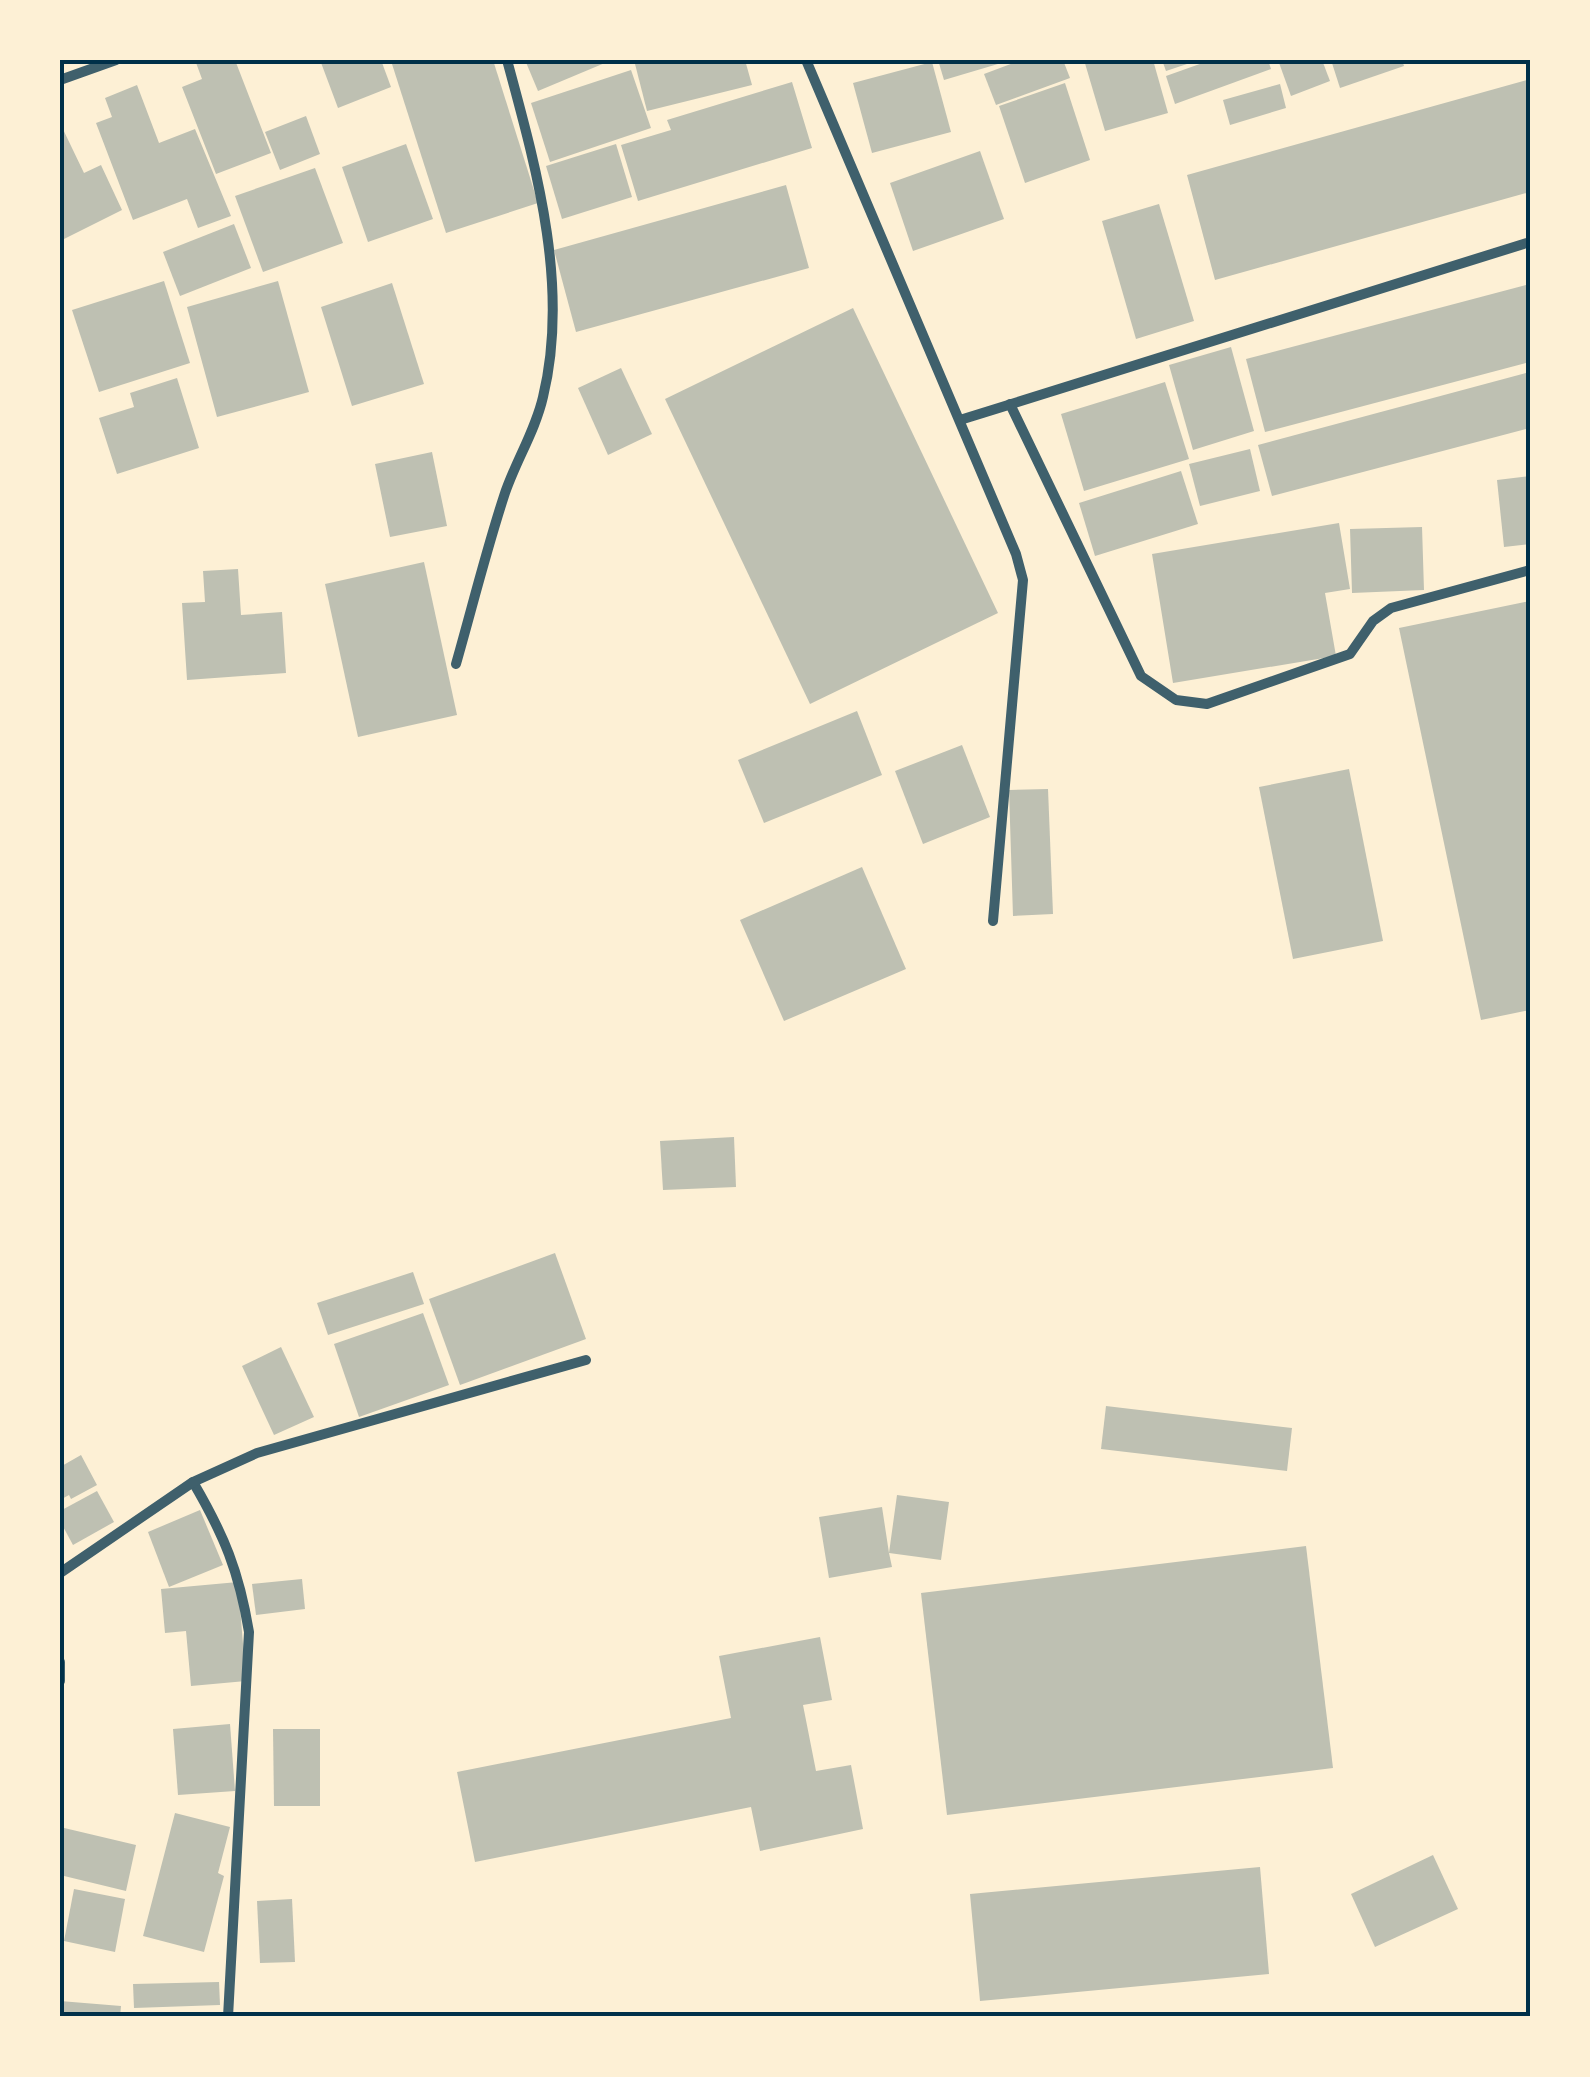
<svg xmlns="http://www.w3.org/2000/svg" width="1590" height="2077" viewBox="0 0 1590 2077" font-family="Georgia,serif">
<style>
.building{fill:#bec0b2}
.lines{fill:none;stroke-linecap:round;stroke-linejoin:round}
.minor{stroke:#3f606c;stroke-width:10}
.neatline{fill:none;stroke:#003049;stroke-width:4}
</style>
<rect width="100%" height="100%" fill="#fdf0d5"/>
<g class="building">
<polygon points="195,60 235,60 271,153 216,174 182,87 202,79"/>
<polygon points="320,60 381,60 391,87 338,108"/>
<polygon points="403,60 493,60 538,203 446,233 392,64"/>
<polygon points="525,60 612,60 538,91"/>
<polygon points="634,60 745,60 752,85 647,111"/>
<polygon points="938,60 1008,60 1008,61 944,80"/>
<polygon points="1021,60 1063,60 1070,78 996,105 984,74"/>
<polygon points="1084,60 1153,60 1168,113 1105,131"/>
<polygon points="1162,60 1196,60 1196,61 1166,71"/>
<polygon points="1211,60 1268,60 1271,69 1175,104 1166,76"/>
<polygon points="1278,60 1322,60 1330,81 1291,96"/>
<polygon points="1331,60 1402,60 1404,66 1340,88"/>
<polygon points="932,62 951,132 872,153 853,83"/>
<polygon points="631,70 651,128 550,162 531,103"/>
<polygon points="1527,80 1530,192 1215,280 1187,175"/>
<polygon points="792,82 812,148 638,201 621,145 671,130 667,120"/>
<polygon points="1065,83 1090,160 1025,183 999,106"/>
<polygon points="1280,84 1286,108 1230,125 1223,100"/>
<polygon points="137,85 159,143 195,129 231,216 198,228 187,199 133,220 96,123 112,117 105,98"/>
<polygon points="306,116 320,154 280,170 265,132"/>
<polygon points="60,123 84,173 101,165 122,210 60,241"/>
<polygon points="406,144 433,219 368,242 342,167"/>
<polygon points="616,144 632,197 562,219 546,166"/>
<polygon points="980,151 1004,219 913,251 890,183"/>
<polygon points="315,168 343,243 263,272 235,196"/>
<polygon points="786,185 809,268 576,332 554,250"/>
<polygon points="1159,204 1194,321 1136,339 1102,221"/>
<polygon points="234,224 251,268 180,296 163,252"/>
<polygon points="164,281 190,363 99,392 72,310"/>
<polygon points="278,281 309,392 217,417 187,307"/>
<polygon points="392,283 424,384 352,406 321,307"/>
<polygon points="1530,284 1530,362 1265,432 1246,359"/>
<polygon points="853,308 998,613 810,704 665,399"/>
<polygon points="1231,347 1254,431 1193,450 1169,365"/>
<polygon points="621,368 652,434 608,455 578,388"/>
<polygon points="1530,372 1530,428 1272,496 1258,445"/>
<polygon points="177,378 199,448 117,474 99,418 134,407 130,393"/>
<polygon points="1165,382 1189,459 1084,491 1061,414"/>
<polygon points="1250,449 1260,491 1200,506 1189,464"/>
<polygon points="432,452 447,526 390,537 375,464"/>
<polygon points="1181,471 1198,524 1095,556 1079,503"/>
<polygon points="1530,476 1530,544 1504,547 1497,480"/>
<polygon points="1339,523 1350,589 1325,593 1336,656 1173,683 1152,554"/>
<polygon points="1422,527 1424,590 1352,593 1350,529"/>
<polygon points="424,562 457,715 358,737 325,584"/>
<polygon points="238,569 241,615 282,612 286,673 187,680 182,603 205,602 203,571"/>
<polygon points="1530,601 1530,1010 1481,1020 1399,628"/>
<polygon points="857,711 882,775 764,823 738,760"/>
<polygon points="962,745 990,817 923,844 895,771"/>
<polygon points="1349,769 1383,941 1293,959 1259,787"/>
<polygon points="1048,789 1053,914 1013,916 1009,790"/>
<polygon points="862,867 906,969 784,1021 740,920"/>
<polygon points="734,1137 736,1187 663,1190 660,1141"/>
<polygon points="555,1253 586,1339 460,1385 429,1299"/>
<polygon points="413,1272 424,1304 328,1335 317,1303"/>
<polygon points="423,1313 449,1385 359,1417 334,1344"/>
<polygon points="281,1347 314,1417 274,1435 242,1366"/>
<polygon points="1106,1406 1292,1428 1287,1471 1101,1449"/>
<polygon points="81,1455 97,1485 71,1499 69,1495 60,1500 60,1467"/>
<polygon points="97,1491 114,1522 73,1545 60,1521 60,1511"/>
<polygon points="897,1495 949,1502 941,1560 889,1553 892,1567 829,1578 819,1517 882,1507 889,1553"/>
<polygon points="200,1510 223,1565 169,1587 148,1532"/>
<polygon points="1306,1546 1333,1768 947,1815 921,1593"/>
<polygon points="302,1579 305,1609 256,1615 252,1584"/>
<polygon points="238,1582 246,1681 191,1686 186,1631 165,1633 161,1589"/>
<polygon points="820,1637 832,1700 803,1705 816,1771 851,1765 863,1829 760,1851 751,1807 475,1862 457,1772 731,1718 719,1656"/>
<polygon points="230,1724 235,1791 178,1795 173,1729"/>
<polygon points="273,1729 320,1729 320,1806 274,1806"/>
<polygon points="175,1813 230,1827 218,1873 224,1876 204,1952 143,1936"/>
<polygon points="60,1827 136,1845 126,1891 60,1875"/>
<polygon points="1433,1855 1458,1909 1375,1947 1351,1894"/>
<polygon points="1260,1867 1269,1974 980,2001 970,1894"/>
<polygon points="74,1889 125,1899 115,1952 64,1941"/>
<polygon points="292,1899 295,1962 260,1963 257,1901"/>
<polygon points="219,1982 220,2005 134,2008 133,1984"/>
<polygon points="60,2001 121,2006 120,2017 60,2017"/>
</g>
<g class="lines">
<g class="minor">
<polyline points="806,60 1016,554 1023,580 993,921"/>
<polyline points="60,80 116,60"/>
<polyline points="1010,404 1141,676 1176,700 1207,704 1350,654 1373,621 1391,608 1530,570"/>
<polyline points="960,420 1530,242"/>
<path d="M 456,664 C 472,608 486,551 504,496 C 515,462 535,432 543,397 C 570,286 536,167 507,60"/>
<path d="M 193,1482 C 224,1535 239,1571 249,1632 L 228,2017"/>
<polyline points="60,1573 193,1482 257,1453 586,1360"/>
<polyline points="60,1662 60,1681"/>
</g>
</g>
<rect width="1590" height="2077" fill="none" stroke="#fdf0d5" stroke-width="125"/>
<rect x="62" y="62" width="1466" height="1952" class="neatline"/>
</svg>
